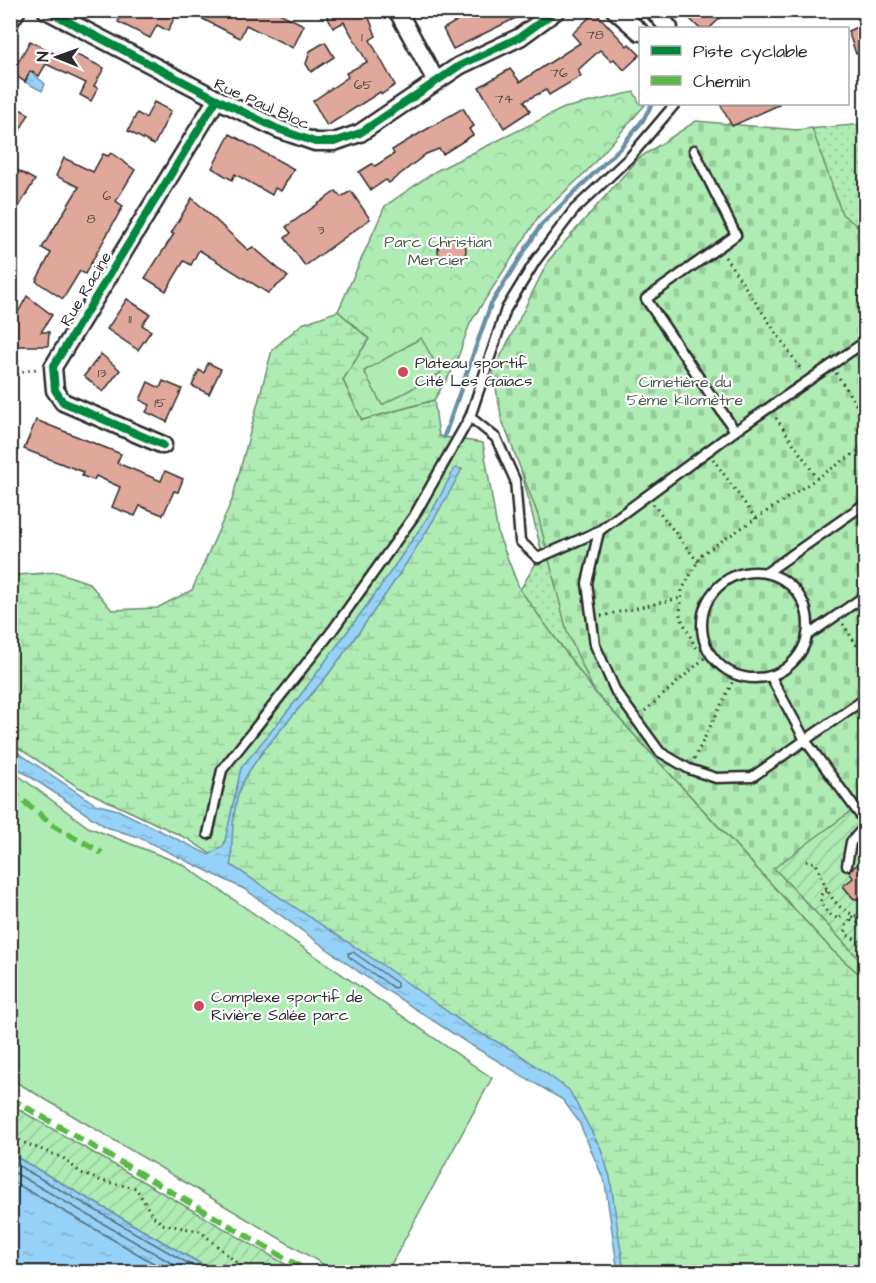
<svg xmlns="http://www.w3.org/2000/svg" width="876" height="1283" viewBox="0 0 876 1283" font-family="'Architects Daughter',sans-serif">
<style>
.grass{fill:url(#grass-dots);stroke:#6c8c6f;stroke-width:1.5}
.wetland{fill:url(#wetland-marsh);stroke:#6c8c6f;stroke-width:1.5}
.cemetery{fill:url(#cemetery-stones);stroke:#6c8c6f;stroke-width:1.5}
.park{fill:url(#park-crowns);stroke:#6c8c6f;stroke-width:1.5}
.garden{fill:url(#garden-furrows);stroke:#6c8c6f;stroke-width:1.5}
.pitch{fill:#aeecb3;stroke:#6c8c6f;stroke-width:1.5}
.water{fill:url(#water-ripples);stroke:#6b8fa5;stroke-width:1.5}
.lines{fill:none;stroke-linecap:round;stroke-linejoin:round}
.shore{stroke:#566e7d;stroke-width:1.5}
.stream{stroke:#6b8fa5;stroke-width:4.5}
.building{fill:#e0a79b;stroke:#2b2b2b;stroke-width:1.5}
.lane-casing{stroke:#2b2b2b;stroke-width:13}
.street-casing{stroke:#2b2b2b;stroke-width:21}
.path{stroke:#2b2b2b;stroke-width:3;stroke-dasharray:1.5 4.5;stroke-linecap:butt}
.lane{stroke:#fff;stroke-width:8}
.street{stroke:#fff;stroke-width:16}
.quiet{stroke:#58b947;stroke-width:6;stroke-dasharray:12 6;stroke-linecap:butt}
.cycleway-casing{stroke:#fff;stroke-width:11}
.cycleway{stroke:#00873e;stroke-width:8}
.poi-dot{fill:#d1495b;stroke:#fff;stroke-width:2}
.labels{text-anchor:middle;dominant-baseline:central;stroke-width:4.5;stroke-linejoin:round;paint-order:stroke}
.number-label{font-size:14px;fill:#584a47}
.street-label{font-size:16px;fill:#2b2b2b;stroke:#fff}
.park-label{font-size:16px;fill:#4c5b4d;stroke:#fff}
.poi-label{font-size:16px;fill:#2b2b2b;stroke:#fff;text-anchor:start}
</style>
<defs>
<pattern id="grass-dots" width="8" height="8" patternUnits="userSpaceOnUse" patternTransform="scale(1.5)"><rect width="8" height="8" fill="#aeecb3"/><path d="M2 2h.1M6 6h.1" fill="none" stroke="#96cb9a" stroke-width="1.8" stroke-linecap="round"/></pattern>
<pattern id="wetland-marsh" width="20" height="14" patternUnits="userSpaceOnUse" patternTransform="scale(1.5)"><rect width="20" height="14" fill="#aeecb3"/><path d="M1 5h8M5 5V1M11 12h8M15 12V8" fill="none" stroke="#96cb9a"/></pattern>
<pattern id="cemetery-stones" width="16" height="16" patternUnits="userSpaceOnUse" patternTransform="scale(1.5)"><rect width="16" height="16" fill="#aeecb3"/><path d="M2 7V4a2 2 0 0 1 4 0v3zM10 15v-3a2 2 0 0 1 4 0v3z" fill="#96cb9a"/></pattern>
<pattern id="park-crowns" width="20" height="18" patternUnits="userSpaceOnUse" patternTransform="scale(1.5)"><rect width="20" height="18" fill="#aeecb3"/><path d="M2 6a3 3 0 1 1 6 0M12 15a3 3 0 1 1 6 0" fill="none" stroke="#96cb9a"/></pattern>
<pattern id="garden-furrows" width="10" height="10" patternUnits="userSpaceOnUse" patternTransform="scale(1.5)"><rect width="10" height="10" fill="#aeecb3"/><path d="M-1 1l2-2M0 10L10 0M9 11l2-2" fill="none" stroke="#96cb9a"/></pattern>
<pattern id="water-ripples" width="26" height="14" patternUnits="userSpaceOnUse" patternTransform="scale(1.5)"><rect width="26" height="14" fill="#96d2f7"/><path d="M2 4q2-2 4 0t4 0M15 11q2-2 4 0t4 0" fill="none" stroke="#81b4d4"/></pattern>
</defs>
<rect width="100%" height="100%" fill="#fff"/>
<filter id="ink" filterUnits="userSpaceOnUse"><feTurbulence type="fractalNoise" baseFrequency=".0167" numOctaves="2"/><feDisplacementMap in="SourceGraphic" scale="12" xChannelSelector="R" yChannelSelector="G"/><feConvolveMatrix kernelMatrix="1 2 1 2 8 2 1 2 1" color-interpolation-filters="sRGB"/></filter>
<g filter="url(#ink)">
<g class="grass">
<polygon points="865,124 865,298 797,130"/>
<polygon points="510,426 594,691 520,590 542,553"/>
</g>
<polygon class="wetland" points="338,311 369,339 343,380 362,420 434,400 439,436 483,443 498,534 520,590 594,691 833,951 865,979 865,1272 621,1272 605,1161 565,1091 188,839 78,787 11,743 10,584 17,575 57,572 89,583 112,610 157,608 192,590 232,500 272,350 302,324"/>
<polygon class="cemetery" points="696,121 797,130 812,128 842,214 865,232 865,979 833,951 594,691 567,632 538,515 502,420 493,372 548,261 639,158"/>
<polygon class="park" points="634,92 640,104 645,105 586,172 539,216 470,323 455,366 434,400 362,420 343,380 369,339 338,311 385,206 436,171 564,108"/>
<g class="garden">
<polygon points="865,801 865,965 774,868"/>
<polygon points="11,1105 299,1272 215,1272 11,1154"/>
</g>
<g class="pitch">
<polygon points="421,338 441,373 382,405 364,371"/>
<polygon points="11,770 88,827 182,864 492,1078 387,1272 336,1272 11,1079"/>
</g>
<g class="water">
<polygon points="30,71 45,84 42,91 25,82"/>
<path d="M 455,468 L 462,469 C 425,540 378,607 330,672 C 307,702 249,759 239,792 C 232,815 232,841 231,865 L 378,962 L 469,1027 L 516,1052 L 569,1090 L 601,1149 L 610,1177 L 624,1272 L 618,1272 L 605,1183 L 579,1122 L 563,1100 L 466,1042 L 363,975 L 246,890 L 138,837 L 106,827 L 11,764 L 11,748 L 95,804 L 118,810 L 209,855 L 224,845 L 241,768 L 299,697 L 378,590 L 432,511 Z"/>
<polygon points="11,1154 215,1272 11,1272"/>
</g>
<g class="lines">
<g class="shore">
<polygon points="353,952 397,983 397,987 394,988 349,957 348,953"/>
<polyline points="10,1161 203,1272"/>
<polyline points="10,1170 187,1272"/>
<polyline points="10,1180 169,1272"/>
</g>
<polyline class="stream" points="444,437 491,304 541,225 621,147 643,120 652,104"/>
</g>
<g class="building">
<polygon points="124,10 178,10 168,31 157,25 150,38 118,22"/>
<polygon points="185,10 273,10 304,25 293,48 246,25 240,38"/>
<polygon points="324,10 366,10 376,36 370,40 395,85 382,94 380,92 327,126 313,101 348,77 346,73 367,62 344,22 333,28"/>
<polygon points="475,10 532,10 453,49 443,29"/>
<polygon points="681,10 712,10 720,18 710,28 699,28"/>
<polygon points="595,12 627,46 629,44 640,55 624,70 614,59 611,61 600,50 578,70 581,76 549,95 546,90 524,101 530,111 504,128 479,87 510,69 520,82 580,43 572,34"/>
<polygon points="866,23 866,49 856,54 848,31"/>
<polygon points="30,41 67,60 71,52 104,68 94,86 98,88 91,101 80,95 86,83 46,64 39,76 30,71 25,82 12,73"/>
<polygon points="325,42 334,57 311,72 306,64 310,51"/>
<polygon points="154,102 171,111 154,145 128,131 137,113 146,118"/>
<polygon points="10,104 29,114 10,147"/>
<polygon points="720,104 781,104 732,126"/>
<polygon points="463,108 474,126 469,129 473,135 443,154 439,149 426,154 389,183 386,180 371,190 359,172 372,164 375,166 394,154 392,150 405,142"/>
<polygon points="230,134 294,169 281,191 275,188 272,195 235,174 232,180 212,168"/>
<polygon points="111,153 135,170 116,201 123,206 85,274 80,271 63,299 36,281 51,253 42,248 79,187 56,176 64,158 93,172 103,154 108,156"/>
<polygon points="10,166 35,180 10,221"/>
<polygon points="336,191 341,197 351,191 370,219 305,266 285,238 291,233 286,227"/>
<polygon points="192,198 248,250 253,247 288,277 268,293 199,250 191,265 184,261 166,291 145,278 174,234 171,233"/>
<circle cx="452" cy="250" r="14"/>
<polygon points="27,296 52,315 41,332 49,332 48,346 13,346 14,314 17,314"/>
<polygon points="127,299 150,314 142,325 151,331 138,350 107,329"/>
<polygon points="101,354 120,370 103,392 84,376"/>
<polygon points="208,363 221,369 209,394 192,386 199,370 204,373"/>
<polygon points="163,381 182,389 167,422 146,412 150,405 140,400 148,382 160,388"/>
<polygon points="36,420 121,454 117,463 161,481 165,471 183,479 178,492 174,491 163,515 140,506 135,516 112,507 120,487 96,476 94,480 82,476 83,472 24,449"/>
<polygon points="866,858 866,902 853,898 843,886 853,878 849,871"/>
</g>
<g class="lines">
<g class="lane-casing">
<g id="lane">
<polyline points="694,150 736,235 646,299 735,431"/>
<polyline points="866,204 866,210"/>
<polyline points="866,341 735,431 599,531 587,583 595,645 616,692 660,752 689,769 716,778 752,777 866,698"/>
<polyline points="470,417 496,438 515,480 520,541 538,558 599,531"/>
<circle cx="755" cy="625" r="53"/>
<polyline points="766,573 866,503"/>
<polyline points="807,636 866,595"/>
<polyline points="771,677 805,740 866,823"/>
<polyline points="208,834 222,770 332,631 414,516 470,417 506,309 536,260 574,210 630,157 675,104"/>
<polyline points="847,865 851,842 866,825"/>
</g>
</g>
<g class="street-casing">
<g id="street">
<polyline points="46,10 217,99 278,129 315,142 334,142 360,133 459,66 520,37 557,10"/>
<polyline points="397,10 436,81"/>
<polyline points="615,10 640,32"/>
<polyline points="653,10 669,28"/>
<polyline points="10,21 17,10"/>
<polyline points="163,445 63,402 55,390 53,367 217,99"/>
</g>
</g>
<g class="path">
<polyline points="725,257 802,371"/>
<polyline points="836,373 866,420"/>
<polyline points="10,384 20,372 37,369"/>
<polyline points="776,418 817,478"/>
<polyline points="713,459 756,519"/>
<polyline points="653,504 698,562"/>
<polyline points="601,616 681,598"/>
<polyline points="843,624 866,660"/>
<polyline points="645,711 710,653 696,648 680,616 682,590 702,554 866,446"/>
<polyline points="694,759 736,675"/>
<path d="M 806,861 L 816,863 C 828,893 832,910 866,919"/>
<path d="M 827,891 L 822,893 C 817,905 828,915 839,919 L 845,914"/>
<polyline points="853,916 850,920 866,926"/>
<polyline points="850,920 845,927 846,934 866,946"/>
<polyline points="10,1132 22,1142 63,1158 81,1173 102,1181 136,1188 152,1215 162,1224 200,1231 247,1272"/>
</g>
<use href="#lane" class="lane"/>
<use href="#street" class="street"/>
<g class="quiet">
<polyline points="10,790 53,825 102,853"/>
<polyline points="10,1098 309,1272"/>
</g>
<g class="cycleway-casing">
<g id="cycleway">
<polyline points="46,10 217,99 278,129 315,142 334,142 360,133 459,66 520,37 557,10"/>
<polyline points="163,445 63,402 55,390 53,367 217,99"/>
</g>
</g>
<use href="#cycleway" class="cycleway"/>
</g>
</g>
<g class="poi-dot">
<circle cx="403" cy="372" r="6"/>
<circle cx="199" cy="1006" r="6"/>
</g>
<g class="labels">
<g class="number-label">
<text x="595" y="35">78</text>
<text x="362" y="37">1</text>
<text x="559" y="73">76</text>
<text x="363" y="85">65</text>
<text x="504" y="99">74</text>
<text x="107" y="196">6</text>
<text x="91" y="219">8</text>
<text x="321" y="230">3</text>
<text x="130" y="319">11</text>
<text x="102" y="373">13</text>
<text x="160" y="403">15</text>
</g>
<g class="street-label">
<text transform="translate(262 104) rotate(24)">Rue Paul Bloc</text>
<text transform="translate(86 289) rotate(-59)">Rue Racine</text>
</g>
<g class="park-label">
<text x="438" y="242">Parc Christian<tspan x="438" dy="18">Mercier</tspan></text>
<text x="685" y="382">Cimetière du<tspan x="685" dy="18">5ème kilomètre</tspan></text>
</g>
<g class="poi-label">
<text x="415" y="363">Plateau sportif<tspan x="415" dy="18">Cité Les Gaïacs</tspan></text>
<text x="211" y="997">Complexe sportif de<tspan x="211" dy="18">Rivière Salée parc</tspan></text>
</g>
</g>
<rect width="876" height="1283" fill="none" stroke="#fff" stroke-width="36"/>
<rect x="18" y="18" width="840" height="1247" fill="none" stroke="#2b2b2b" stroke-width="2" filter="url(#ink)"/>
<rect x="639" y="27" width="210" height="78" fill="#ffffff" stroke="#aaaaaa" stroke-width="1.5"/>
<rect x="651" y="46" width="30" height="9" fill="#00873e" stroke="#aaaaaa" stroke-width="1.5"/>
<text x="693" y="57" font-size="18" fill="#2b2b2b">Piste cyclable</text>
<rect x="651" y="76" width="30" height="9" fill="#58b947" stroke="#aaaaaa" stroke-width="1.5"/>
<text x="693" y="87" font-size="18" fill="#2b2b2b">Chemin</text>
<g transform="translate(57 57) rotate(271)" stroke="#ffffff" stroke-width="4.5" paint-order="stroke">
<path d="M0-4.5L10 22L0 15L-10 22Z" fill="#2b2b2b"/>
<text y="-9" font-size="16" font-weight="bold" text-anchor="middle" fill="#2b2b2b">N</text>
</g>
</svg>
